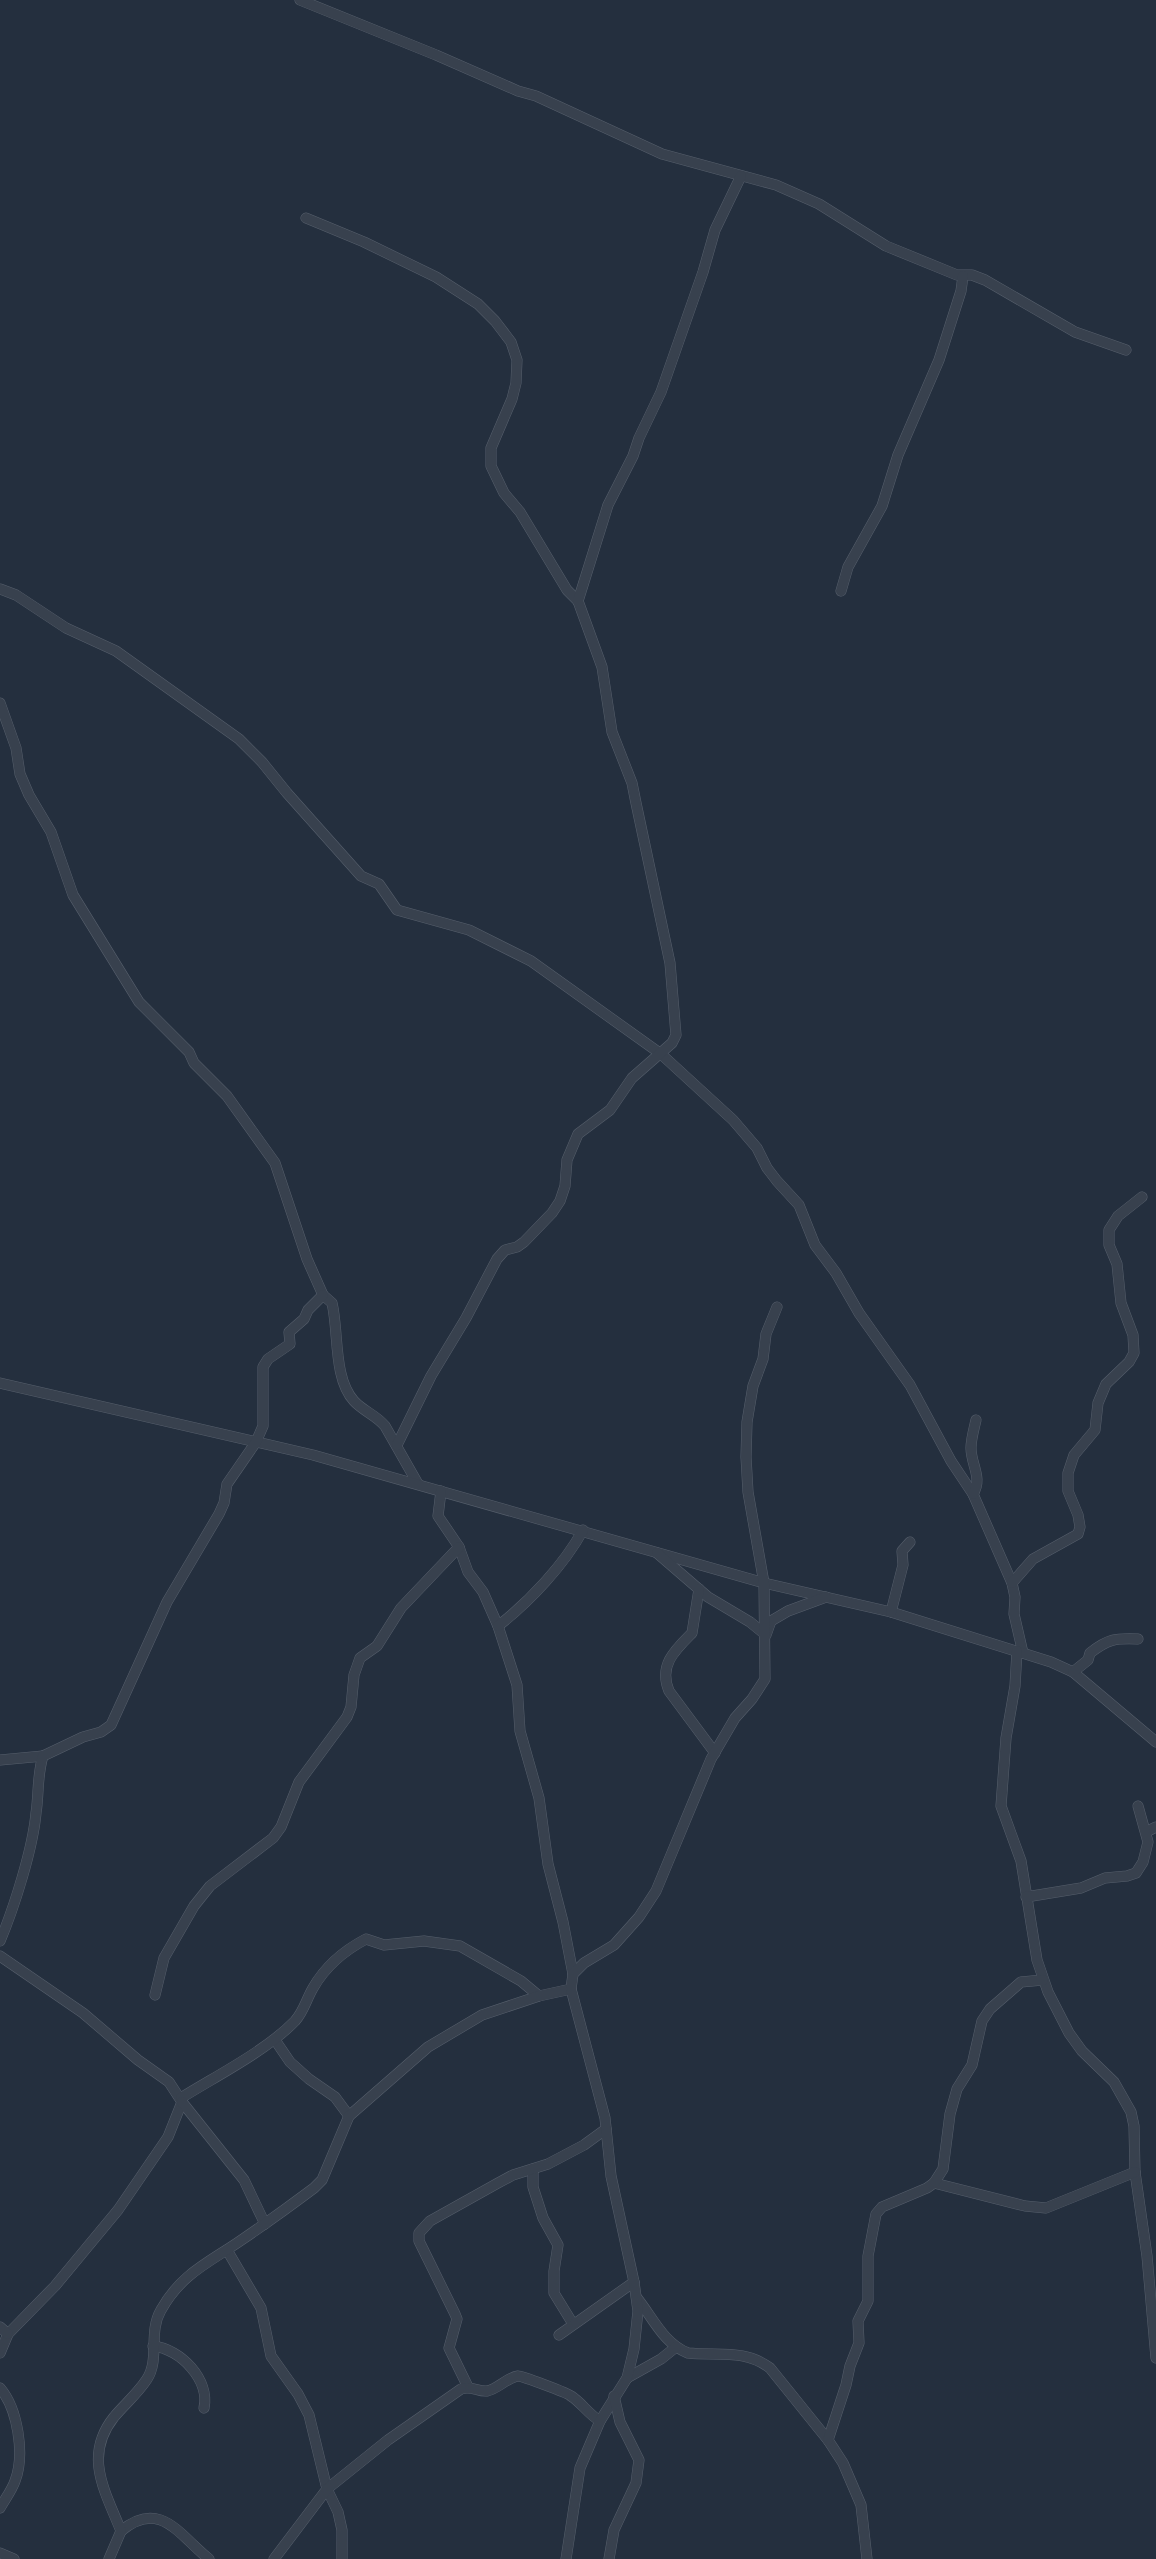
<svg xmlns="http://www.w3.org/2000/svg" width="1156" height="2559" viewBox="0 0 1156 2559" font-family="'Public Sans',sans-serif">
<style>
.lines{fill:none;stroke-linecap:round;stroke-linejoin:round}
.street-casing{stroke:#565f6c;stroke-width:11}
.street{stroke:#38414e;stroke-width:10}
</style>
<rect width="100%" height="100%" fill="#242f3e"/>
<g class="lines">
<g class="street-casing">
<g id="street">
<polyline points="300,0 436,55 518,91 536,96 662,154 776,185 819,204 886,246 957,275 972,275 985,280 1075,332 1126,350"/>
<polyline points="306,218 364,242 436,277 478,304 495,321 511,342 517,360 516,383 512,399 491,448 491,466 504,493 520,512 567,590 578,601"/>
<polyline points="0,589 16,595 66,628 116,651 239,739 262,762 287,793 361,876 379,884 397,910 469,930 531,961 661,1054 733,1120 757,1148 767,1168 777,1181 799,1205 815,1245 836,1273 859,1313 910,1385 951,1461 973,1494 1012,1583 1015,1597 1014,1614 1023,1653"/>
<polyline points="841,591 848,567 882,506 898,455 939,360 961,291 963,276"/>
<path d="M 0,703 L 16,748 L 20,774 L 29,795 L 51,832 L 73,895 L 139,1002 L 189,1052 L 194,1063 L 227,1096 L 275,1163 L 307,1259 L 323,1295 L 332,1303 C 339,1332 333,1378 354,1401 C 363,1411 376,1415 385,1426 L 418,1484"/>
<polyline points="0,1383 313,1455 764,1583 891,1612 1051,1662 1073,1672 1156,1742"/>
<polyline points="397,1445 431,1376 466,1318 497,1259 505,1250 517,1247 524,1242 552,1213 560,1201 565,1186 567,1160 578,1134 610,1110 632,1078 672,1043 676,1035 670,963 636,803 632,783 612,732 602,667 578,601 608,505 633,456 639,438 661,392 703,272 715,230 741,176"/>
<polyline points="441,1491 438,1516 459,1547 468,1572 483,1592 498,1626 517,1685 520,1731 539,1798 548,1864 563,1922 573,1974"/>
<path d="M 973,1494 C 983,1478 971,1465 971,1448 C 971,1439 974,1429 976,1420"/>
<polyline points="657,1553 708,1597 750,1622 766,1635 771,1621 788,1611 826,1597"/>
<polyline points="1012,1583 1033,1559 1078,1534 1080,1527 1078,1515 1068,1491 1068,1473 1074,1455 1095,1430 1098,1403 1106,1384 1129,1362 1134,1353 1133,1335 1121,1303 1117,1264 1109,1245 1109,1230 1118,1216 1142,1197"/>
<path d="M 699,1589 L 692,1633 C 676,1649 658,1665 669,1691 L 715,1753"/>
<polyline points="891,1612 903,1565 902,1551 910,1542"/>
<path d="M 498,1626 C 529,1602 564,1565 583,1530"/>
<polyline points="1017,1651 1015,1686 1006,1738 1001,1806 1021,1861 1037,1960 1048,1992 1069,2033 1082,2051 1114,2082 1131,2112 1134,2126 1135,2172 1147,2256 1156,2358"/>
<path d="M 1073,1672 L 1088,1660 L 1090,1653 C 1108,1639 1115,1638 1138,1639"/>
<polyline points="0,1760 43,1756"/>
<polyline points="1146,1832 1156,1827"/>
<polyline points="1026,1897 1081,1888 1105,1878 1127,1876 1136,1873 1143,1862 1148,1842 1138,1806"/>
<path d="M 0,1941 C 14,1908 33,1848 36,1813 C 39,1794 37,1775 43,1756 L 83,1737 L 101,1732 L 111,1725 L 167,1602 L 219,1514 L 224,1503 L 227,1484 L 256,1442 L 263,1426 L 263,1367 L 268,1359 L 290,1344 L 289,1332 L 304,1319 L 308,1310 L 323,1295"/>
<polyline points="0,1956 83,2013 138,2060 169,2082 182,2102 168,2137 118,2210 55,2286 8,2334 0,2353"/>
<polyline points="155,1995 164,1958 194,1906 210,1886 273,1838 281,1827 299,1782 347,1717 351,1707 354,1675 360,1658 377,1646 401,1608 459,1547"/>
<polyline points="275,2040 290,2062 309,2079 335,2097 349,2116"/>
<path d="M 181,2098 C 216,2076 266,2051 295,2021 C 304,2011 306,2000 313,1988 C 325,1967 345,1950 366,1939 L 384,1945 L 424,1941 L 460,1946 L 521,1981 L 539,1996"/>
<polyline points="182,2102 244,2180 265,2224"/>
<polyline points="533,2169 533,2187 543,2218 558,2245 554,2271 554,2293 573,2324"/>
<polyline points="934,2183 1025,2206 1046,2208 1135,2172"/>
<polyline points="227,2250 261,2308 271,2356 298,2394 309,2415 327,2489 338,2512 342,2530 342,2559"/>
<path d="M 637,2298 C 653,2318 664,2344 688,2353 C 718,2356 745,2349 770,2368 L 828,2440 L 843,2463 L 861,2505 L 867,2559"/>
<polyline points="0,2327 8,2334"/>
<polyline points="559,2335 634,2282"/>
<path d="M 153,2346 C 181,2349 210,2380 204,2408"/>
<polyline points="627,2378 661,2359 676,2347"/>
<polyline points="468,2387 449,2348 457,2319 455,2314 419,2241 419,2233 430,2221 498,2183 513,2175 548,2164 584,2145 606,2129"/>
<path d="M 0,2388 C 18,2409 25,2455 15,2481 C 12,2490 5,2499 0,2508"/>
<polyline points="828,2440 846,2385 850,2366 859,2343 858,2321 868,2301 868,2256 876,2214 882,2207 927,2188 934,2183 943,2169 950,2114 957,2089 972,2065 982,2021 990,2009 1021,1982 1043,1980"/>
<path d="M 121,2531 C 160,2498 180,2536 209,2559"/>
<polyline points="0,2553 14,2559"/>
<path d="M 109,2559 L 121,2531 C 105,2491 83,2456 114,2417 C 125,2404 138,2393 147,2379 C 160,2359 148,2332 161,2310 C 181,2274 208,2263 240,2241 C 265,2224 290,2206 314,2188 L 322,2180 L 349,2116 L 428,2047 L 482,2015 L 539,1996 L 571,1989"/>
<path d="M 274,2559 L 327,2489 L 388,2440 L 461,2389 C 471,2385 478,2392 487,2391 C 498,2389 506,2378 518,2376 C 522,2376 568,2393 571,2396 C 582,2403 588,2414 600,2421"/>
<polyline points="566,2559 580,2468 600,2421 627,2378 634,2349 638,2311 634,2282 611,2176 605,2118 571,1989 573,1974 584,1963 614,1945 639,1917 656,1891 711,1759 735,1718 752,1699 765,1679 764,1583 748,1492 746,1457 747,1422 753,1386 763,1359 766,1334 777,1307"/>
<polyline points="609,2559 614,2530 636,2483 639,2460 620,2422 614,2396"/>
</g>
</g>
<use href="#street" class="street"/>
</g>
</svg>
